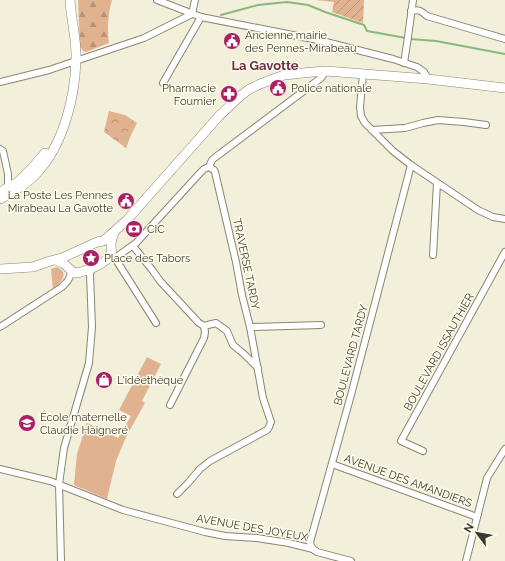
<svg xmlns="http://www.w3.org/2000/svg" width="505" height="561" viewBox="0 0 505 561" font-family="Raleway,sans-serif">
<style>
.grass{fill:#e0b290}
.forest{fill:url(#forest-firs)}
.park{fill:url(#park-crowns)}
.garden{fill:url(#garden-furrows)}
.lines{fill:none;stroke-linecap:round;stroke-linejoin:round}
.stream{stroke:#89b87d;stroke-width:2}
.street-casing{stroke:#898573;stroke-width:8}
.secondary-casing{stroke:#898573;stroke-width:10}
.street{stroke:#fff;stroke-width:6}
.secondary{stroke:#fff;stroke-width:9}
.labels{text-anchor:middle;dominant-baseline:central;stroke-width:3;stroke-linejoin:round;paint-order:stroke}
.poi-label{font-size:11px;fill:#3b3a31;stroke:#fffceb;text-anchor:start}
.street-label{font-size:11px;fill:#3b3a31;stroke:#fffceb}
.quarter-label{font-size:13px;font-weight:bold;fill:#702d4a;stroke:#fffceb}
</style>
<defs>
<pattern id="forest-firs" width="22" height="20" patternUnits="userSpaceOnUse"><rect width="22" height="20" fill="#e0b290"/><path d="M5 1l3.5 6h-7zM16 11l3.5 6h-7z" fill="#b79276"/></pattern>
<pattern id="park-crowns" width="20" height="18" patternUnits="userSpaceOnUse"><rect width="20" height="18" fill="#e0b290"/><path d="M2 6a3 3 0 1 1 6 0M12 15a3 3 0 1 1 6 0" fill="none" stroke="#b79276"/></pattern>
<pattern id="garden-furrows" width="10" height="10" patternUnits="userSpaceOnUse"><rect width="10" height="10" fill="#e0b290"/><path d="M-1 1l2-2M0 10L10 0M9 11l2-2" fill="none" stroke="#b79276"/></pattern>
</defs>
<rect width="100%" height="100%" fill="#f2efda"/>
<g class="grass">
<path d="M 57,267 C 70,273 61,283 53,289 L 51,269 Z"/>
<polygon points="147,357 161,364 142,401 145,403 126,437 116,461 107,499 74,485 77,454 87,423 118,438 131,416 119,410"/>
</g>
<path class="forest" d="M 78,0 L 112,0 C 108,12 107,30 109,43 L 86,52 L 83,51 L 80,46 Z"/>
<polygon class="park" points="109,111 125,115 137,123 131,135 126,148 104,132"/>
<polygon class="garden" points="316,0 364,0 363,23 332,12 334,2"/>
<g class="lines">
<g class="stream">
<polyline points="221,15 258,5 287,2 308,5 325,12 364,25 367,31 406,38"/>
<polyline points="410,39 436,41 505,54"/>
</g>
<g class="street-casing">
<g id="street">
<polyline points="157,0 201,17 318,40 393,59 417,67 424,72 428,79"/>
<path d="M 411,11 C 419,9 421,11 427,16 L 505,39"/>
<polyline points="192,14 195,0"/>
<polyline points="404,63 408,37 413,0"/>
<polyline points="363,74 360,107 361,116 365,123 393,151 411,165 478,210 493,217 505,219"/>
<polyline points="0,82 49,70 144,38 192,14"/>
<polyline points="163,83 201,17"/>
<polyline points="372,130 405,128 423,123 438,120 464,122 486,125"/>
<polyline points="0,149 3,151 8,174 8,187"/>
<polyline points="209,167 212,160 217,156 321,78 326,71"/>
<polyline points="133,246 153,271 160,281 199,323 204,326 216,323 227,331 233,345 244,354 258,368"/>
<polyline points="113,255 156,323"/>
<polyline points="433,255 437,183"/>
<polyline points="108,258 115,258 136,243 200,173 204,169 209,167"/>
<path d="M 0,327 L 62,287 C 67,282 70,279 71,272"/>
<polyline points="250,327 321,325"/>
<polyline points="170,405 204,338 205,332 204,326"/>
<polyline points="423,451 401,441 505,252"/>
<polyline points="332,464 477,517"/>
<polyline points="0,469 50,481 123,510 205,532 225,536 257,538 289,543 313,549 317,552 351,561"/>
<polyline points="177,494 188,483 200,469 210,461 267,430 269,427 271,422 263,398 250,327 242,295 236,262 215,172 214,170 209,167"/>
<polyline points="313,549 311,546 310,542 351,395 411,165"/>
<polyline points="61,561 59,484 64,448 89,363 92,327 90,274 92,268"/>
<polyline points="466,561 487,478 505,449"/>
</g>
</g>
<g class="secondary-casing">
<g id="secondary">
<polyline points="0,192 18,182 33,167 45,153"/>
<path d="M 0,199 C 14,192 27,184 37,173 C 63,145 75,98 76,60 C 77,40 71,20 70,0"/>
<path d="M 56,260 L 63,263 L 74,273 C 83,273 108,263 111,254 C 112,251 111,248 111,245 C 111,240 113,236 114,232"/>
<polyline points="0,269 33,267 50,261 62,258 97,242 103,241 108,237 127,220 219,116 239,97 248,90 260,84 284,75 313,72 326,71 428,79 505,88"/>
</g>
</g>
<use href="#street" class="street"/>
<use href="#secondary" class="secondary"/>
</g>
<defs>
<g id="civic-disc" transform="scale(0.9)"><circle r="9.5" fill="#a92065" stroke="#fffceb"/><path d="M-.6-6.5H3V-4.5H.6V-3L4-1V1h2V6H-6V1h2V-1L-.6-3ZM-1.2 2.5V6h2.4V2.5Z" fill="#fff"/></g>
<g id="pharmacy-disc" transform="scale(0.9)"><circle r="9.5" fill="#a92065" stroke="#fffceb"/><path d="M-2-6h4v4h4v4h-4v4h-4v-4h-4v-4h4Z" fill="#fff"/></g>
<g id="bank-disc" transform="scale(0.9)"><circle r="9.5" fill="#a92065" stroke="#fffceb"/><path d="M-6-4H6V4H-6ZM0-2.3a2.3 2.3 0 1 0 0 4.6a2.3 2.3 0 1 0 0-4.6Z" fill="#fff"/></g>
<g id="sight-disc" transform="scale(0.9)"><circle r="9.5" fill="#a92065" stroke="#fffceb"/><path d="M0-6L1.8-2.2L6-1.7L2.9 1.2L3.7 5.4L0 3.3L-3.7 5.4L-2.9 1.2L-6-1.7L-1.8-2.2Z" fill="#fff"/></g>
<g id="shop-disc" transform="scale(0.9)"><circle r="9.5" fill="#a92065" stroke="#fffceb"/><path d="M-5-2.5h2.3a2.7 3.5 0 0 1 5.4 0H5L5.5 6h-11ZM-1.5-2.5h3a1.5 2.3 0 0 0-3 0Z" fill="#fff"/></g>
<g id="school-disc" transform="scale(0.9)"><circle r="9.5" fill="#a92065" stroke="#fffceb"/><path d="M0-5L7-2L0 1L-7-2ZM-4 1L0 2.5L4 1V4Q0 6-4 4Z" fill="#fff"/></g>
</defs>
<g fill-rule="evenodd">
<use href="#civic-disc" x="232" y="41"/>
<use href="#civic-disc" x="278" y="88"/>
<use href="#pharmacy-disc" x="229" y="94"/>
<use href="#civic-disc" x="126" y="201"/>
<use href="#bank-disc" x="134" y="229"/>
<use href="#sight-disc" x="91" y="258"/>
<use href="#shop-disc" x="104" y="380"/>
<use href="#school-disc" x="27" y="423"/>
</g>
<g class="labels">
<g class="poi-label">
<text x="245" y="35">Ancienne mairie<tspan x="245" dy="13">des Pennes-Mirabeau</tspan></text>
<text x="216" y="88" text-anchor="end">Pharmacie<tspan x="216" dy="13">Fournier</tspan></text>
<text x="291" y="88">Police nationale</text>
<text x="113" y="195" text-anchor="end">La Poste Les Pennes<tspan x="113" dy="13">Mirabeau La Gavotte</tspan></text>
<text x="147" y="229">CIC</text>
<text x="104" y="258">Place des Tabors</text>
<text x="117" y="380">L'idéethèque</text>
<text x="40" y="417">École maternelle<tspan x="40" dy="13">Claudie Haigneré</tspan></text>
</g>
<g class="street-label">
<text transform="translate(246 264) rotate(78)">TRAVERSE TARDY</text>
<text transform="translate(439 352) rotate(-61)">BOULEVARD ISSAUTHIER</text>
<text transform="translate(351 355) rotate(-75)">BOULEVARD TARDY</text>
<text transform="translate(408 481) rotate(20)">AVENUE DES AMANDIERS</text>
<text transform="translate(252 528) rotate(10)">AVENUE DES JOYEUX</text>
</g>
<g class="quarter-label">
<text x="265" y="65">La Gavotte</text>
</g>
</g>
<g transform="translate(477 533) rotate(302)" stroke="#fffceb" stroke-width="3" paint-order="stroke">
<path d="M0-3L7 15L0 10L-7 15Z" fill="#3b3a31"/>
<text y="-6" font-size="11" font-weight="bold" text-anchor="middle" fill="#3b3a31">N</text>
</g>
</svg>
